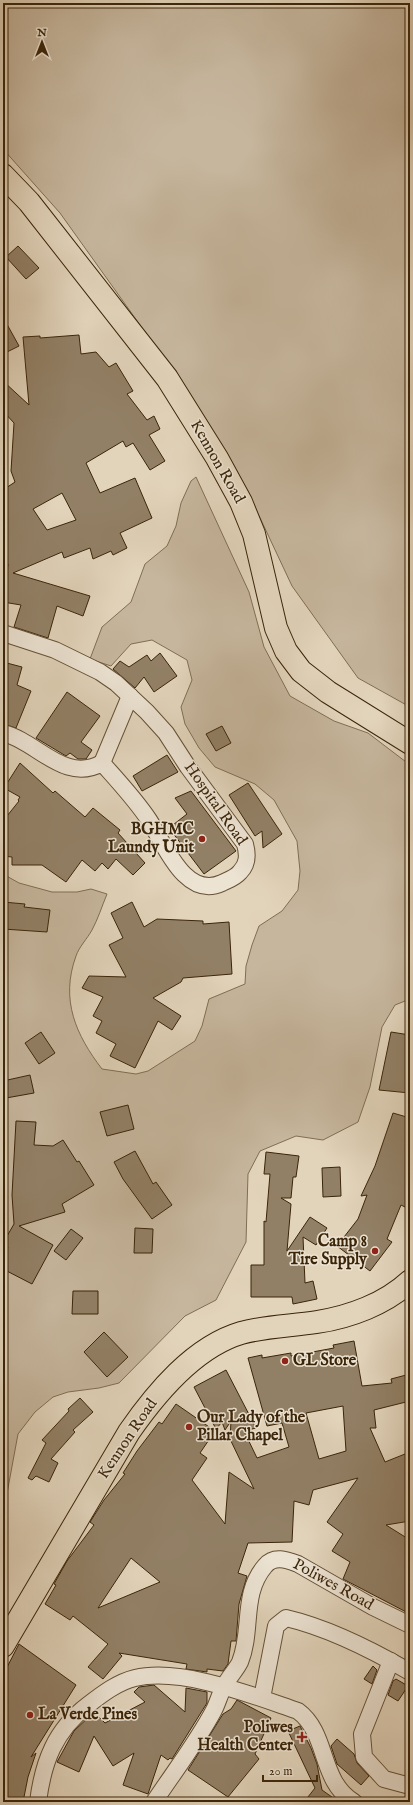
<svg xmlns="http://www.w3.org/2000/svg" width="413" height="1805" viewBox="0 0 413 1805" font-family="'IM FELL English',serif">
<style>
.green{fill:#c6b69d;stroke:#806e53}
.building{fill:#928066;stroke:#3b2509;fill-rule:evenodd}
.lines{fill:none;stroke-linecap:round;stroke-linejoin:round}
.minor-casing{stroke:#655136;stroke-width:18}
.trunk-casing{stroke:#3b2509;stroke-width:24}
.minor{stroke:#ece3d3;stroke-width:16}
.trunk{stroke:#e2d4bb;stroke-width:22}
.poi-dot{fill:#8f2418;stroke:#ece3d3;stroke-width:1.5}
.labels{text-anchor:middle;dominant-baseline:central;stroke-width:3;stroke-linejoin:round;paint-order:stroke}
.street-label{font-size:16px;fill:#3b2509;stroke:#ece3d3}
.poi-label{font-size:16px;font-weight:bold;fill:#3b2509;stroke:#ece3d3;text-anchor:end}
</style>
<rect width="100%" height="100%" fill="#e2d4bb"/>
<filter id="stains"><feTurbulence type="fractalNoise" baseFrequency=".005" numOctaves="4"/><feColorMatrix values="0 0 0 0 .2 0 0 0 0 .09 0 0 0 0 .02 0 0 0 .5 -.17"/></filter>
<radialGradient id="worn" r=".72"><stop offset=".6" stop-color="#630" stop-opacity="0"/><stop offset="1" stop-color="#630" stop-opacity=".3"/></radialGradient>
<g class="green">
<polygon points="3,3 410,3 410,707 358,678 292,586 254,505 193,399 60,213 3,149"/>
<path d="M 196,477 L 249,592 L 264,647 L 290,696 L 334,721 L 368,733 L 410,765 L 410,999 L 395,1005 L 382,1027 L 370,1087 L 358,1122 L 323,1140 L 296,1136 L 260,1151 L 248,1174 L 246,1242 L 216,1300 L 185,1316 L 119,1383 L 99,1388 L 68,1392 L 53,1397 L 35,1412 L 18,1434 L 3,1515 L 3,874 L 19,883 L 52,892 L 77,892 L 91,889 L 107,894 C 102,906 98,919 92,930 C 87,939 79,947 76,956 C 60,1000 76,1035 102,1069 L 136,1074 L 148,1071 L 195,1041 L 202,1026 L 209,999 L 245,984 L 246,966 L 252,945 L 259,926 L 282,911 L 298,890 L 300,871 L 297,841 L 274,800 L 255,784 L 215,767 L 199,748 L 185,724 L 181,707 L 192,680 L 187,660 L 152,640 L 131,644 L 111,666 L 90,659 L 102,627 L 131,602 L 145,564 L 167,546 L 176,526 L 181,503 L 191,481 Z"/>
</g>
<g class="building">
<polygon points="18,246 39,268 26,279 6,257"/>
<polygon points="3,317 19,346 3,354"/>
<path d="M 79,335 L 81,354 L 96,352 L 109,367 L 116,363 L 133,391 L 127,394 L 147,420 L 154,416 L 160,429 L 149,435 L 165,461 L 150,470 L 133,443 L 126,447 L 123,441 L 86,463 L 100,493 L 135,478 L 152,518 L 120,533 L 127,548 L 113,555 L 111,551 L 93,559 L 90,548 L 64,558 L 62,552 L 13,573 L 90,596 L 83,616 L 57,606 L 48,638 L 14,627 L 21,605 L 3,602 L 8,564 L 3,565 L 3,490 L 15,482 L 11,471 L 14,423 L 3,411 L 3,381 L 29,405 L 23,337 L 40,336 L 40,338 ZM 62,493 L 76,520 L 47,530 L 33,509 Z"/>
<polygon points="160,653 177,676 154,692 144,677 135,688 113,669 120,661 129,667 147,655 151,661"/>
<polygon points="3,662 22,667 17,685 31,691 16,728 3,724"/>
<polygon points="67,692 100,716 81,742 92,750 86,759 78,759 70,753 66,756 36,738"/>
<polygon points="222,726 231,743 216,751 206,734"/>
<polygon points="167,755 178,772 142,791 133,776"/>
<polygon points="20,763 53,793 55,791 85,817 93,808 120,830 118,833 145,863 133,875 116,859 108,869 102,863 95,871 82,860 66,882 42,865 12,865 12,857 3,856 3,821 19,801 18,800 20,797 4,788"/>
<polygon points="248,783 282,834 263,848 262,831 255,836 229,795"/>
<polygon points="191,791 236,851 204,874 169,828 187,814 175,798"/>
<polygon points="3,902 25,904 24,907 50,910 47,932 3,929"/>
<polygon points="132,902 144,927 157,919 203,921 203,924 229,922 232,974 183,978 181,982 153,998 181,1016 172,1030 158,1021 135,1068 110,1056 116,1044 96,1033 102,1021 93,1016 103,997 82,988 89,976 126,977 109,945 123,938 111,913"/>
<polygon points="41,1032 55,1053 39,1064 25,1043"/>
<polygon points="391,1032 410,1035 410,1093 379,1090"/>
<polygon points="30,1075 34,1093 6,1098 3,1081"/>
<polygon points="128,1105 134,1129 107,1136 100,1112"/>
<polygon points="393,1113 410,1118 410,1196 405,1207 401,1205 387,1239 392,1242 370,1271 337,1246 358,1219 367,1195 361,1196 375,1166"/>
<polygon points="16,1121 36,1122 34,1145 53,1146 63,1140 77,1162 79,1161 94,1185 62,1204 65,1212 19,1226 53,1245 32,1284 3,1269 3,1256 8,1247 3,1243 14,1224 12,1195"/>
<polygon points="135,1151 153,1184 156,1182 172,1205 152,1219 123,1179 114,1162"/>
<polygon points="266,1152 299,1156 296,1177 293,1177 291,1198 281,1198 291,1204 287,1251 310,1217 327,1228 316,1245 303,1237 305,1283 313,1281 317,1299 293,1304 292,1297 251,1297 251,1265 264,1265 264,1221 266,1222 270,1174 264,1174"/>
<polygon points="340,1167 341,1196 323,1197 322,1168"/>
<polygon points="135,1228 153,1229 152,1253 134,1253"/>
<polygon points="71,1229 83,1238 66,1260 54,1251"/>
<polygon points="73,1291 98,1291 98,1314 72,1314"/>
<polygon points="104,1332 128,1357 107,1377 84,1352"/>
<path d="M 354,1341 L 362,1386 L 392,1383 L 391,1379 L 410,1374 L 410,1401 L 374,1410 L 376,1428 L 370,1428 L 385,1462 L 410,1452 L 410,1521 L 386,1525 L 410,1540 L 410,1614 L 343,1579 L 350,1562 L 332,1551 L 343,1534 L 327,1522 L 358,1478 L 313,1490 L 309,1505 L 294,1501 L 292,1542 L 248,1543 L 238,1573 L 247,1576 L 239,1604 L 236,1641 L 231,1641 L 228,1664 L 223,1671 L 207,1669 L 207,1672 L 186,1669 L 187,1664 L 119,1653 L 122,1656 L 103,1679 L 88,1667 L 108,1644 L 73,1616 L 70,1620 L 45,1604 L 56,1585 L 54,1584 L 67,1561 L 94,1525 L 90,1522 L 104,1500 L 125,1474 L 123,1473 L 137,1451 L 159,1422 L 162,1424 L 176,1404 L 215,1431 L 200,1453 L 207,1458 L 192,1480 L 225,1524 L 229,1472 L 254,1489 L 230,1439 L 231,1421 L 225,1430 L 222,1422 L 216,1429 L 194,1387 L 226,1370 L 256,1428 L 244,1431 L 257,1458 L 289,1447 L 282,1423 L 267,1426 L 248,1358 L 262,1355 L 262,1358 L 291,1353 L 291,1356 L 334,1348 L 333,1345 ZM 343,1406 L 346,1451 L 319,1459 L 306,1413 ZM 131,1558 L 160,1582 L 98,1608 Z"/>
<polygon points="80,1398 93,1412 73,1430 75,1432 51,1459 58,1463 49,1482 36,1476 32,1480 28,1478 46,1443 42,1440 69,1411 68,1409"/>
<polygon points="19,1644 76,1685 31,1757 36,1753 28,1777 23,1802 3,1802 3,1675"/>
<polygon points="373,1666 377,1670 372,1684 364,1679"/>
<polygon points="396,1679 408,1686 398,1701 388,1695 393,1681"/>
<polygon points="154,1685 185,1712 186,1688 207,1692 207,1703 172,1759 170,1758 168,1760 161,1755 148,1794 123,1785 134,1753 113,1766 94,1736 79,1772 57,1762 74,1731 94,1712 105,1723 145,1702 134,1692 139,1687"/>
<polygon points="237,1700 271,1718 255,1754 259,1759 228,1797 188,1770 223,1714 231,1709"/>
<polygon points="300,1726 311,1748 317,1764 322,1790 339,1802 304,1802 315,1788 288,1731"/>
<polygon points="337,1739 354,1754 357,1763 369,1776 361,1785 337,1764 331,1746"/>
</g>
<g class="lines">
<g class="minor-casing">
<g id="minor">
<path d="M 3,633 L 55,650 L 100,672 L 116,683 L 147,712 L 166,733 L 188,767 L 245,844 C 248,855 248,864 240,872 C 235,878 228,880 222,883 C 185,900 164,843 149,820 C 135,799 118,781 102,763 C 64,784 37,741 3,733"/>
<polyline points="102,763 130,696"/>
<polyline points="391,1661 362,1734 364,1757 384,1779 410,1786"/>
<path d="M 262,1698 L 276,1626 L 286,1618 C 329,1628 372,1650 410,1672"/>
<path d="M 38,1802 C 43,1762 55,1730 88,1705 C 102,1694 118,1682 135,1678 C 182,1667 254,1696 298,1711 C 329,1734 319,1781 354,1802"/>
<path d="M 154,1802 C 174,1772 197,1742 214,1710 C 218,1702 220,1693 225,1685 C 229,1677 236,1670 240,1662 C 253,1630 241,1594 265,1566 C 274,1555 287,1560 298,1564 L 373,1607 L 410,1625"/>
</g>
</g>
<g class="trunk-casing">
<g id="trunk">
<polyline points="3,175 29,202 167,378 217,458 241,502 254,534 276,628 286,651 301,671 328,692 410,743"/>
<path d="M 3,1646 L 129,1432 C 156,1393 194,1347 241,1333 C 266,1326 292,1326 317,1322 C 350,1317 385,1304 410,1281"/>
</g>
</g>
<use href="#minor" class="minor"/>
<use href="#trunk" class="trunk"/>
</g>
<g class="poi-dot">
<circle cx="202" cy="839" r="4"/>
<circle cx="375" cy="1251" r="4"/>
<circle cx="285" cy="1361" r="4"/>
<circle cx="189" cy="1427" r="4"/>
<circle cx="30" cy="1715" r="4"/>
<path d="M300 1731h4v4h4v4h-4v4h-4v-4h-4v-4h4z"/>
</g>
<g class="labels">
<g class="street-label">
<text transform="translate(217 462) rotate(60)">Kennon Road</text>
<text transform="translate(215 804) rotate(55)">Hospital Road</text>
<text transform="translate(128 1439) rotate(-56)">Kennon Road</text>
<text transform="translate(333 1585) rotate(29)">Poliwes Road</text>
</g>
<g class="poi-label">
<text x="194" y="830">BGHMC<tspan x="194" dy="18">Laundy Unit</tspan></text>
<text x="367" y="1242">Camp 8<tspan x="367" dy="18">Tire Supply</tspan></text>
<text x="293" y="1361" text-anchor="start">GL Store</text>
<text x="197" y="1418" text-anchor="start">Our Lady of the<tspan x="197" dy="18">Pillar Chapel</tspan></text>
<text x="38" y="1715" text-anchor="start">La Verde Pines</text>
<text x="293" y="1728">Poliwes<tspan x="293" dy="18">Health Center</tspan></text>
</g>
</g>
<rect width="413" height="1805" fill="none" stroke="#e2d4bb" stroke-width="16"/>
<rect x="4" y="4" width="405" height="1797" fill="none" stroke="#3b2509" stroke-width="2"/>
<rect x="8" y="8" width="397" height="1789" fill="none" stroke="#3b2509"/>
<g transform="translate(42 42)" stroke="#ece3d3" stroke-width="3" paint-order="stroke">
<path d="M0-3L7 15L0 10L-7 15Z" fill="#3b2509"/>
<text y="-6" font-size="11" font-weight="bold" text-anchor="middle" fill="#3b2509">N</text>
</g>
<path d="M263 1775v6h54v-6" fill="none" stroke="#3b2509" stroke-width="2"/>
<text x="269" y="1775" font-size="12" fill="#3b2509" stroke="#ece3d3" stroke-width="3" paint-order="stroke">20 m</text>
<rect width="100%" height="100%" filter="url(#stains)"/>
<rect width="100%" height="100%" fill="url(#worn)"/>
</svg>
